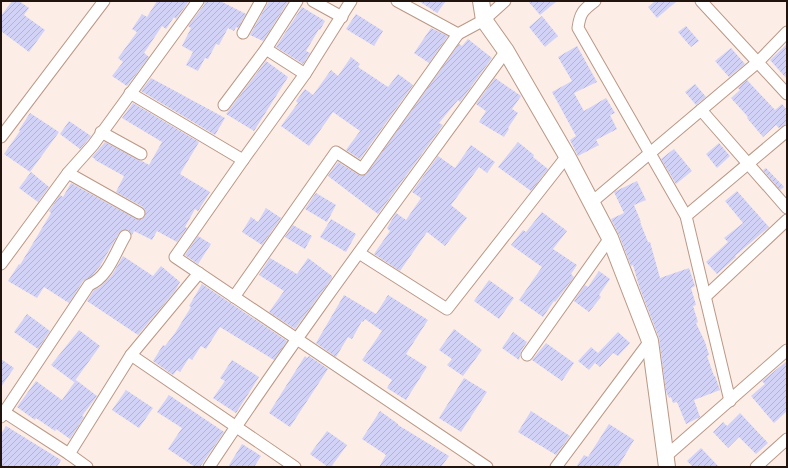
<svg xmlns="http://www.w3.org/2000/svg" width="788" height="468" viewBox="0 0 788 468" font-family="Arial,sans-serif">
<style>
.building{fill:url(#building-hatch)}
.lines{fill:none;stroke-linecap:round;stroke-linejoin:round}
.street-casing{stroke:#ba9887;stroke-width:13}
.secondary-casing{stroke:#ba9887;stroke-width:18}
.street{stroke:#fff;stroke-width:11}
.secondary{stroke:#fff;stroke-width:16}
</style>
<defs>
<pattern id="building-hatch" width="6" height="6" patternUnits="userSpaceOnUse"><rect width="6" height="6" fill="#d2d2f6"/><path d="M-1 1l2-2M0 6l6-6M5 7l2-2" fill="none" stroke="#b4b3d2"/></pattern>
</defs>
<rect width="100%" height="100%" fill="#fcede6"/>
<g class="building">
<polygon points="12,1 19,1 29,8 24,15 45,30 29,52 1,31 1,16"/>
<polygon points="157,1 189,1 176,19 174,17 166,29 162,26 144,53 149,57 127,86 112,76 123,62 118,58 137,32 132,29 142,14 147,17"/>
<polygon points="205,1 220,1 246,14 238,28 236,27 234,31 228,28 219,45 216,44 208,59 205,58 198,71 186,65 193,52 182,46 191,28 188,26 204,5"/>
<polygon points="269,1 288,2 263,41 250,35"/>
<polygon points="419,1 446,1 437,13"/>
<polygon points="528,1 557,1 540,15"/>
<polygon points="655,1 677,1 657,18 648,7"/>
<polygon points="302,7 325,21 320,30 319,29 306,51 310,53 303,64 276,47"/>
<polygon points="356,14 383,31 374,46 346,29"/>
<polygon points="542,16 558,36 545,47 529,27"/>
<polygon points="686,26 699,41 691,47 678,32"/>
<polygon points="431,28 448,36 429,63 414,53"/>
<polygon points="468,39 492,58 460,102 458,100 439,123 443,125 378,214 328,176 338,162 359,175 365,175 367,173 459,44 462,46"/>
<polygon points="787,44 787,79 770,60"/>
<polygon points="577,46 597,82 574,93 584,111 606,98 615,113 610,115 617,129 596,140 599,145 578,156 570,140 576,136 552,92 572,81 558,57"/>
<polygon points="731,48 745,64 729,77 715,61"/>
<polygon points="351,57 360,64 358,67 388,87 398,74 413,85 360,159 346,150 360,131 333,112 309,146 281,126 298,103 296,101 305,89 313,95 331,70 338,76"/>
<polygon points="266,61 288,77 254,131 226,114"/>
<polygon points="151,78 225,118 215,135 141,91"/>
<polygon points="495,78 521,96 512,109 518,113 508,128 509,129 504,137 479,122 486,111 476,104"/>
<polygon points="747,80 775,110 782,104 787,110 787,124 779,128 776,125 763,137 747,118 748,117 731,98 740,90 738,88"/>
<polygon points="695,84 706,97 696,105 685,92"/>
<polygon points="133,103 199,142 180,174 210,192 198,211 195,209 185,227 187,228 177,242 157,231 152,240 134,231 132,235 128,230 122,230 119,233 100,266 92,276 83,281 69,303 44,287 37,298 8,281 19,264 20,265 51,213 49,211 60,195 63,197 71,183 136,219 142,219 145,216 145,210 143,207 116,192 124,176 95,160 95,159 92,157 105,142 138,160 142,161 149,165 162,142 122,118"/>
<polygon points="30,113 59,132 30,172 4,154 20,131 19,130"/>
<polygon points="69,121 91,136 80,149 60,134"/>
<polygon points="518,142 534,155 533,157 548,169 531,191 498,167"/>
<polygon points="719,143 730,156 717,168 706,154"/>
<polygon points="471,145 495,162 487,173 479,167 451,205 467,218 445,246 427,232 400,271 374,254 390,231 387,228 396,213 406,220 421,198 412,192 438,156 455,168"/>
<polygon points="674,149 692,171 676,184 661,159"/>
<polygon points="766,168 784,187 780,190 763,170"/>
<polygon points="31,172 49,187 38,202 19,188"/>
<polygon points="637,181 646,200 634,205 641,222 640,222 648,242 650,242 660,278 689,268 695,286 691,288 696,305 693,306 698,322 696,323 705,342 709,355 707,356 714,376 715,376 720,390 694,400 700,417 686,424 677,402 673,403 671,397 669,398 666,391 659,338 639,286 633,265 631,266 619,235 611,219 624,213 614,192"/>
<polygon points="737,191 769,227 735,256 736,257 717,274 706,262 728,242 724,238 743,223 725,201"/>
<polygon points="316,193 336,205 327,222 305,209"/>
<polygon points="266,208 281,218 262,245 242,232 251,217 258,222"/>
<polygon points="542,212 567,231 553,249 577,265 571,274 574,277 555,302 554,301 543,317 519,300 542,267 511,245 523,230 526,232"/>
<polygon points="331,219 356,234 346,252 320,237"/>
<polygon points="293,225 312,236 305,249 285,237"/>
<polygon points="198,236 211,244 198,264 185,255"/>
<polygon points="123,256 153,276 161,266 180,282 175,291 138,335 87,301 94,290 100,287 112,275"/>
<polygon points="270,258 297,274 308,258 332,276 332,278 295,329 269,312 284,291 259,275"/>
<polygon points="599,271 610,279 599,295 601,297 589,312 574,301 585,285 588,287"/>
<polygon points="489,280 514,298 499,319 474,301"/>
<polygon points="202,284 287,341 274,360 220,327 206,349 201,346 192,360 189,358 180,372 177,370 173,375 153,361 163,345 165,346 175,333 191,307 189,306"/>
<polygon points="344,295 376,314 388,295 428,320 406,354 427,367 406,400 387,388 392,380 362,360 382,331 365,319 363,322 362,321 352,339 348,337 336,357 316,343"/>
<polygon points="27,314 50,331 38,349 14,332"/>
<polygon points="454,329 482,350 463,376 447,365 452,359 439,350"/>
<polygon points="79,330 100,346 74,382 51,365"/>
<polygon points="513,332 527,342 521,351 519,360 502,348"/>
<polygon points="618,332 630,343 618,356 613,353 600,367 595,363 589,370 578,361 591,347 598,353"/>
<polygon points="546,343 574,363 562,381 532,360"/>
<polygon points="305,356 307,358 309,356 328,369 290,427 269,413"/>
<polygon points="1,359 14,368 1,387"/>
<polygon points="232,360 259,377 236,413 213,398 225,381 220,378"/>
<polygon points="787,361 787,411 774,423 751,396 765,384 762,381"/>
<polygon points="464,378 487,392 461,432 439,418"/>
<polygon points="76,380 97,396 82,416 84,417 70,439 56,429 55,431 36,418 35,420 17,407 36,381 62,400"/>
<polygon points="126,390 153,408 139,428 112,410"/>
<polygon points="169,395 224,432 200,467 195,467 168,449 182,428 157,412"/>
<polygon points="380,411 398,424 398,425 449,456 441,467 379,467 386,455 362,439"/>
<polygon points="531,411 570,436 556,455 518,432"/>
<polygon points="740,413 768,443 756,454 739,437 728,448 713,432 723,422 727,426"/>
<polygon points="609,424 634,440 618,467 576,467 584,455 588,457"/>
<polygon points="6,426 61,460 57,467 1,467 1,434"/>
<polygon points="327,431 347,445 331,467 328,467 310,454"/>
<polygon points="242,444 261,456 254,467 228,467"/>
<polygon points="701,448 719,467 693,467 687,461"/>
</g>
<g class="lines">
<g class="street-casing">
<g id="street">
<polyline points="313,1 342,17"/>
<polyline points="351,1 305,74 243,160 175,257 487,467"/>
<polyline points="397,1 458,34 484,20 505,1"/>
<path d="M 595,1 C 583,10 580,13 578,28 L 686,216 L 730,401"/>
<polyline points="701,1 787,94"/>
<polyline points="243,33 261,1"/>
<polyline points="266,49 297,1"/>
<polyline points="130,93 243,160"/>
<polyline points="224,105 266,49 305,74"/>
<polyline points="701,110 787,208"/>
<polyline points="101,132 141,154"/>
<polyline points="1,137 104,1"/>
<polyline points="68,173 139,213"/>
<polyline points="592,202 758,62 787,32"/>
<polyline points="686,216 787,131"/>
<polyline points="359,253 447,309 567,156"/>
<polyline points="1,264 68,173 93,145 198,1"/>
<polyline points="234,297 336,152 362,169 458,34"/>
<polyline points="705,297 787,220"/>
<polyline points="131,355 295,467"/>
<polyline points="527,355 610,238"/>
<polyline points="1,410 69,454 87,467"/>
<path d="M 1,417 L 89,285 C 108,277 115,253 125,236"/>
<polyline points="69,454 131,355 199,273"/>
<polyline points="665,457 787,350"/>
<path d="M 209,467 C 303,325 406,189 506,51"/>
<polyline points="556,467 650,341"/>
<polyline points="756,467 787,439"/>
</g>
</g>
<g class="secondary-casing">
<polyline id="secondary" points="481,1 484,20 506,51 567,156 610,238 650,341 667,467"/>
</g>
<use href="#street" class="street"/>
<use href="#secondary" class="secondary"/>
</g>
<rect width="788" height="468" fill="none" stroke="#21140e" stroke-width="4"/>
</svg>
